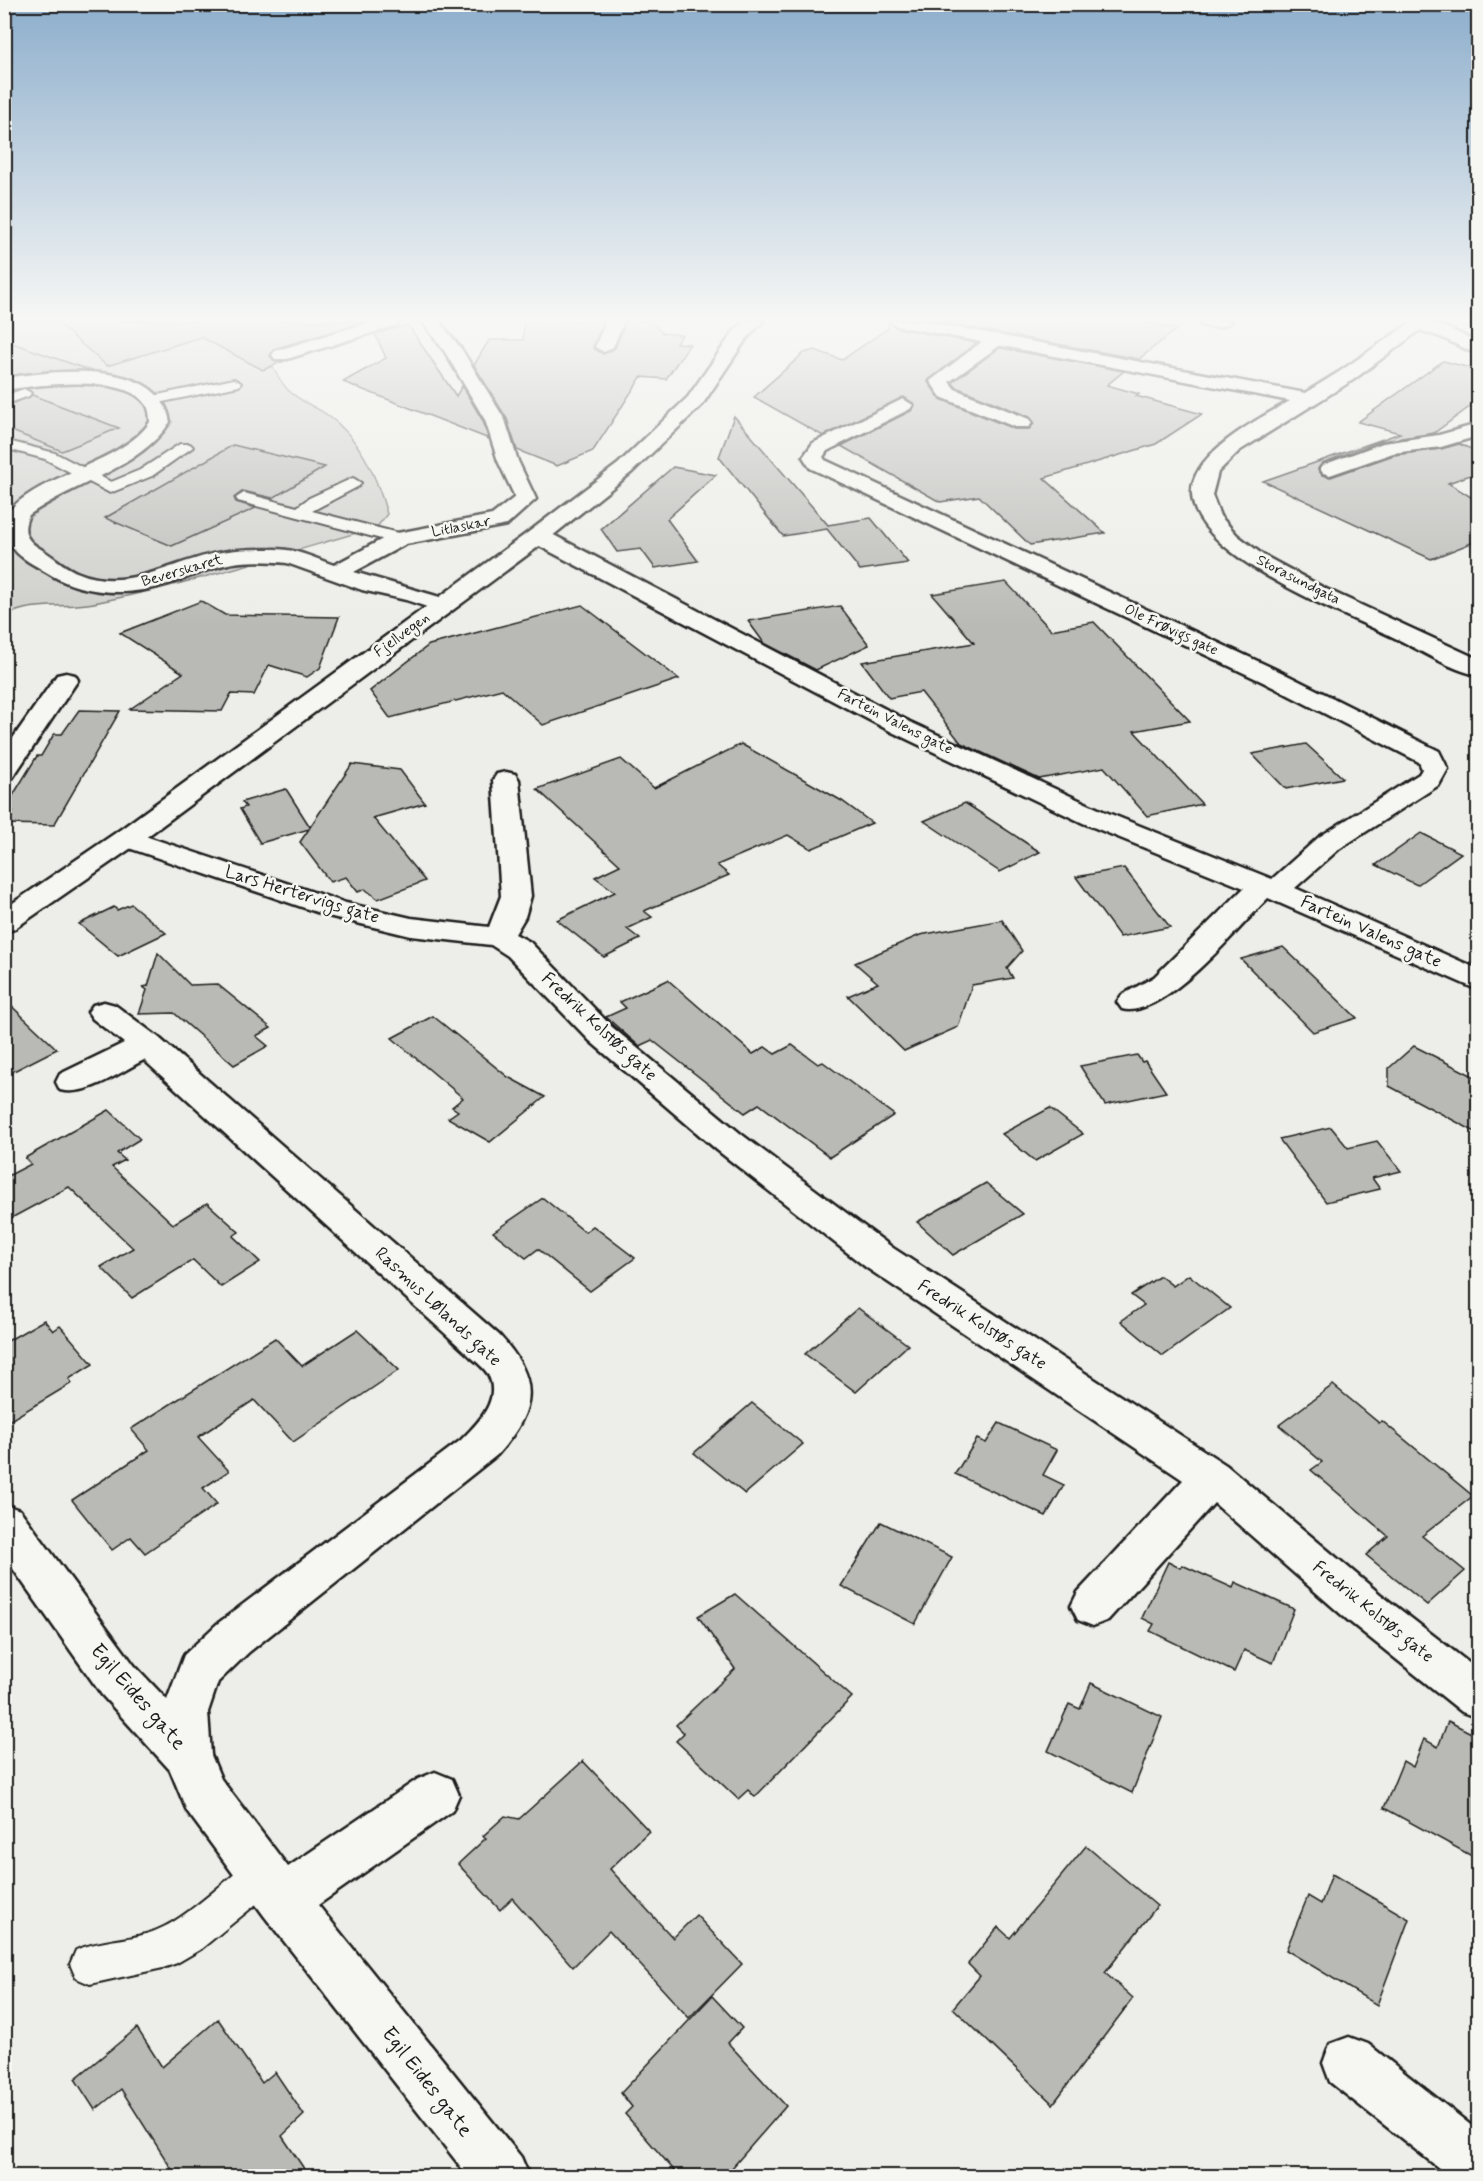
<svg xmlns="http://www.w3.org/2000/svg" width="1483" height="2181" viewBox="0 0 1483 2181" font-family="Mynerve,sans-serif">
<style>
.green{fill:#cececb;stroke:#757574;stroke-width:1.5}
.building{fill:#b9b9b6;stroke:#1c1c1c;stroke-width:1.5}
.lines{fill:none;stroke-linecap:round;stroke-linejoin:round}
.lane-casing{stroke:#1c1c1c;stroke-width:4}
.street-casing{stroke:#1c1c1c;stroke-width:5}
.secondary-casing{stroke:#1c1c1c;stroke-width:5}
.lane{fill:#f6f6f2;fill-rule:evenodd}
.street{fill:#f6f6f2;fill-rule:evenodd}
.secondary{fill:#f6f6f2;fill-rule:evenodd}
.labels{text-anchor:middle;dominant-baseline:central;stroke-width:5;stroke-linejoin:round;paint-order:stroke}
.far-street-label{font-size:15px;fill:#1c1c1c;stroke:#f6f6f2}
.street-label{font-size:18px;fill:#1c1c1c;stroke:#f6f6f2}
.near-street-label{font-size:21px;fill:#1c1c1c;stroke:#f6f6f2}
</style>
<rect width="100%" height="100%" fill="#edede9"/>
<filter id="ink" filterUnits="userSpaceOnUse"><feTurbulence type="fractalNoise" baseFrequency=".0167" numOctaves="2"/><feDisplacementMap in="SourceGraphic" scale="12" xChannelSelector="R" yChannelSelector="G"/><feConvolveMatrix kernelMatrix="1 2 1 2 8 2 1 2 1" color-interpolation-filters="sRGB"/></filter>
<g filter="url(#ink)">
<path class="green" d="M 5,321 L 244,321 C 265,335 268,368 287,389 C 297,400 314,406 326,414 C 360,438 376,474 387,514 L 377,527 C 283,554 190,584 94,603 C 62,609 34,601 5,616 Z"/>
<g class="building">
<polygon points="55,321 368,321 274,349 270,356 275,361 284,361 263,370 201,337 107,366"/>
<polygon points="524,321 604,321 593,348 603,354 615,348 626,321 651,321 662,333 682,335 676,343 690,344 666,379 641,377 593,451 557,466 517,450 507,419 474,365 489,340 523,340"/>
<polygon points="933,321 1135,321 1177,329 1139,359"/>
<polygon points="888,323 898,328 976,343 928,382 940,399 1014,429 1029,429 1034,422 1030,417 956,387 952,382 1000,348 1124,371 1107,385 1139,394 1136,396 1202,414 1156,444 1044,478 1105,533 1030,545 979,496 940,502 841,446 911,411 915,405 904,397 823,436 754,397 804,353 815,350 842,360 888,328"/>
<polygon points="408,325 456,396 462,386 483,421 489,439 343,382 386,358 375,334"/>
<polygon points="4,340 89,370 48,371 4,376"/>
<polygon points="1443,361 1479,370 1479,400 1434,433 1382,441 1322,463 1318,469 1322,475 1331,477 1394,455 1441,449 1459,444 1479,452 1479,472 1448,483 1479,502 1479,540 1431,559 1263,481 1400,433 1358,422"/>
<polygon points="32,395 119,428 62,451 4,428 4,407"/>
<polygon points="734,416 828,525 871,518 908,563 860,570 827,529 783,536 719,457"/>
<polygon points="233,445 325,467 273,498 243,491 234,498 236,502 256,508 172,546 105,518"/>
<polygon points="673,467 716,475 667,519 698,561 655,568 641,549 617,552 601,529"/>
<polygon points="1006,582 1051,630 1094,622 1190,721 1134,731 1202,804 1147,816 1104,767 1039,779 961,743 921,692 889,698 862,662 974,643 932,594"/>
<polygon points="201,601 225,615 339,617 320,668 307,677 269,665 254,695 231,694 222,711 130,709 183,673 120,633"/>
<polygon points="582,605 679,679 543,725 502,689 390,718 370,691 429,645"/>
<polygon points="840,606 869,645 816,670 764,643 748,621"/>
<polygon points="79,710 120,711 54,825 5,824 13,811 4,810 37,756 41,756 54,734 62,734"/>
<polygon points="741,744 842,801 872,823 811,849 788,835 717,865 729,875 644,911 652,917 627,929 640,939 604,957 557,920 615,892 595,877 620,865 537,789 621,759 654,788"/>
<polygon points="1306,744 1343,778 1286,789 1252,754"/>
<polygon points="352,764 400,770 425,803 373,818 425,881 378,899 365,889 358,892 346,877 330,882 300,842 309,829 260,843 240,809 246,807 242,802 286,789 310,827"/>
<polygon points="965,803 1040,852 1000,872 924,821"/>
<polygon points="1421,833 1461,853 1417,885 1376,865"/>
<polygon points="1124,868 1170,927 1120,937 1076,877"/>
<polygon points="131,904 166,933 118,956 79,924 114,907 117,910"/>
<polygon points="1002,920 1022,951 1007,968 1013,978 972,985 958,1027 904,1051 848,996 878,983 855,963 920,935"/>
<polygon points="1283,947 1357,1018 1313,1032 1241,959"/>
<polygon points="158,953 190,985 217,984 271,1028 256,1036 268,1046 234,1065 174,1013 139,1014 147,990 143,987 148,986"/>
<polygon points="668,980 753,1054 765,1047 775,1054 792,1045 818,1064 823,1062 894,1115 830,1157 759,1104 745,1113 652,1040 639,1046 606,1017 626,1008 620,1002"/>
<polygon points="4,999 57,1049 4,1076"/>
<polygon points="433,1016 508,1077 545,1097 490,1142 448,1118 458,1111 452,1107 463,1098 392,1038"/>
<polygon points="1414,1046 1479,1079 1479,1134 1389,1086 1389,1068"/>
<polygon points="1137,1055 1142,1062 1145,1061 1166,1092 1105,1105 1080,1066"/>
<polygon points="1050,1108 1083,1134 1035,1161 1002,1134"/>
<polygon points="109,1110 140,1139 117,1153 125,1160 112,1167 173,1224 207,1203 239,1232 233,1236 260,1262 221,1287 193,1260 132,1298 101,1267 133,1248 69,1187 4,1222 4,1178 31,1164 25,1158"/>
<polygon points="1331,1127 1348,1148 1377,1141 1401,1171 1372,1178 1380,1189 1326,1202 1279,1139"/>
<polygon points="986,1183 1023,1214 953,1255 917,1222"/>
<polygon points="543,1198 585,1232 593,1226 635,1258 590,1291 538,1249 526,1258 493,1232"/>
<polygon points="1189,1275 1230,1308 1163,1356 1121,1321 1144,1305 1131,1295 1160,1276 1173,1286"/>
<polygon points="858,1308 908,1345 856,1392 805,1354"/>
<polygon points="44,1320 53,1331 60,1326 93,1364 69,1379 72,1383 4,1424 4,1343"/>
<polygon points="357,1330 399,1370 293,1442 254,1400 198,1437 229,1471 203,1488 217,1504 145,1553 131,1537 112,1550 72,1500 149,1450 131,1429 275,1338 302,1366"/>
<polygon points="1333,1385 1379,1423 1382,1421 1473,1496 1422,1536 1465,1571 1427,1605 1366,1555 1388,1536 1311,1470 1322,1462 1279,1425"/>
<polygon points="752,1403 803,1444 745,1494 694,1453"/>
<polygon points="999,1423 1057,1450 1043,1475 1064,1485 1046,1516 955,1474 977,1439 986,1443"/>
<polygon points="881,1522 952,1557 915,1624 841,1586"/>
<polygon points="1168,1562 1180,1568 1182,1565 1233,1588 1235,1582 1294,1609 1273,1663 1244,1650 1234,1672 1150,1631 1154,1624 1142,1618"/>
<polygon points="735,1594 852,1697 755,1797 748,1790 738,1799 676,1741 684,1733 676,1725 735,1669 698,1616"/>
<polygon points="1091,1683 1162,1717 1132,1793 1048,1751 1069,1704 1080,1709"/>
<polygon points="1448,1721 1479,1737 1479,1860 1384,1808 1403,1761 1413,1767 1424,1739 1438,1747"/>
<polygon points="583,1761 649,1831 610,1869 673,1938 696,1915 742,1964 689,2018 609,1931 573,1967 512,1898 500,1910 458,1864 486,1838 483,1836 505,1816 519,1819"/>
<polygon points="1086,1846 1157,1906 1105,1973 1133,1998 1053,2104 953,2008 980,1976 968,1964 998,1927 1010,1938"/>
<polygon points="1332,1874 1409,1919 1377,2005 1286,1950 1308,1896 1321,1904"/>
<polygon points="712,1996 742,2028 728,2043 786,2106 725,2176 679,2176 625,2114 632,2107 621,2093"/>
<polygon points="218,2019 262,2083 275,2072 304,2115 282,2136 309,2176 176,2176 121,2089 95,2110 75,2079 137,2028 162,2067"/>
</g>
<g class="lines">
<g class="lane-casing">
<g id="lane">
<polygon points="234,379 241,383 239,386 153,404 146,400 153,396"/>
<polygon points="24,389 31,393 29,396 4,405 4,396"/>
<polygon points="4,440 55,453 111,482 140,470 180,444 190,444 193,447 152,476 110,493 45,459 4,448"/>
<polygon points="353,478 361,483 359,486 312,511 406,535 408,539 406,543 400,544 238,501 236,498 244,493 297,507 309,498"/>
<path d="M 264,1855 L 277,1861 L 283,1874 L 277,1887 L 201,1949 L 177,1963 L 163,1968 L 90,1984 L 76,1978 L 70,1964 L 76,1950 C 102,1939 132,1941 157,1930 C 186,1919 225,1880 251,1861 Z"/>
</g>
</g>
<g class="street-casing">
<g id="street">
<polygon points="374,321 400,321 397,325 287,359 275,359 272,355 275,351"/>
<path d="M 422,321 L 439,321 L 462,350 L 505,420 L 518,461 L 536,499 L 507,525 L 406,544 L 354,572 L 450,600 L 454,605 L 450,610 L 442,612 L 406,600 L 362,590 L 287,563 C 268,561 243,560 224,565 C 205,570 187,578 168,584 C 128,597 81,595 46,572 C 35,565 21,559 13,548 C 3,536 0,521 12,508 C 44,474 124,461 150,422 C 150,416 149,408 146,404 C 123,373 38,385 4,390 L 4,378 C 51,371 160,357 170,422 C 139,469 73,483 29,515 C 20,533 28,542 44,551 C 55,558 67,569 79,573 C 128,593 175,560 222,552 C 238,549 256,549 272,549 C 294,548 314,558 334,565 L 392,534 L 492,515 L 515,497 L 498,461 L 485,420 L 445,352 Z"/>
<polygon points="606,321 624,321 613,347 604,352 595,347"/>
<path d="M 1196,321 L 1231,321 C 1223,329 1204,329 1196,321 Z"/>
<path d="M 1413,321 C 1437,321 1457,332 1478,343 L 1478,355 L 1441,337 L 1413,328 L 1410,324 Z"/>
<polygon points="997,334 1006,339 1003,343 949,382 955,389 1029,419 1032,423 1029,427 1015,427 941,397 930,381 991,335"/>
<path d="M 903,399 L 913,405 L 910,409 L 827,451 L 823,457 L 825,460 L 1281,672 L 1439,751 L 1448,769 L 1439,785 L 1339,849 L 1295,888 L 1478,969 L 1478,990 L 1268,898 C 1239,927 1163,1020 1122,1009 L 1117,1002 L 1122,995 L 1154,977 L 1244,888 L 1083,823 L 892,732 L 530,541 L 527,536 L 530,531 L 546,531 L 910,722 L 1103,811 L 1272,879 L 1319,837 L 1419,774 L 1422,769 L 1419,762 L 1263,682 L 810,468 L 803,457 L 813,443 Z"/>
<polygon points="1478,424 1478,436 1441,447 1393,453 1330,475 1323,473 1320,469 1323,465 1383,443 1439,435"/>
<polygon points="66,673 75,675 78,680 13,777 4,779 4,751 57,675"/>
<polygon points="506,772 515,774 519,780 531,896 525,917 515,934 530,942 612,1027 741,1134 893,1248 1226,1465 1380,1594 1478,1670 1478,1718 1462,1712 1350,1622 1214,1503 1108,1620 1093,1626 1078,1620 1071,1606 1078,1592 1183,1480 867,1268 717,1150 590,1041 508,956 491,945 411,936 328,916 117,844 113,838 117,832 127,830 346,903 411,918 489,927 501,896 493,780 497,774"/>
<path d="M 104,1002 L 115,1005 L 158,1037 L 499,1335 C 541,1380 537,1410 497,1455 L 249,1652 L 218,1682 L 208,1712 L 211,1755 L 221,1779 L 288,1867 L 418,1779 L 435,1772 L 452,1779 L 459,1795 L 452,1811 L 318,1905 L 521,2157 L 529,2176 L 468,2176 L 265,1917 L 187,1811 L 170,1770 L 102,1695 L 4,1556 L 5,1505 L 20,1510 L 134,1665 L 167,1700 L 184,1655 L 217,1624 L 461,1440 C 477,1424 502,1400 488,1374 C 484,1368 477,1362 471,1357 L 144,1060 C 120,1072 87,1097 60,1090 L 56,1082 L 60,1074 L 124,1043 L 93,1019 L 88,1012 L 93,1005 Z"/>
<polygon points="1349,2037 1368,2044 1478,2131 1478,2176 1449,2176 1330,2082 1323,2063 1330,2044"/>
</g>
</g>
<g class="secondary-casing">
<g id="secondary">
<polygon points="745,321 763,321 746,339 702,405 632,472 546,541 137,844 14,929 4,932 4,909 117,832 530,531 618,464 688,397 734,331"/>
<path d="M 889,321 L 923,321 L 1305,393 L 1339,372 L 1413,321 L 1432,321 L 1353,380 L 1239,451 L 1218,472 L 1212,495 L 1220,516 L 1237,535 L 1263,555 L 1324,588 L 1478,659 L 1478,675 C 1450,670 1421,650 1395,638 C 1345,614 1196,558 1192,495 C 1189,454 1260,418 1290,401 L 898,326 Z"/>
</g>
</g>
<use href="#lane" class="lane"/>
<use href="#street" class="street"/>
<use href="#secondary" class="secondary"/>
</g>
</g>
<linearGradient id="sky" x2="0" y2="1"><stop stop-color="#8daecc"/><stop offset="0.51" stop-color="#f7f7f5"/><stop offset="1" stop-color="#f7f7f5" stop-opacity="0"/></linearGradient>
<rect width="1483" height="626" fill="url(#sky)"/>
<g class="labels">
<g class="far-street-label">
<text transform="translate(461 527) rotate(-11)">Litlaskar</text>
<text transform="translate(182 571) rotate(-16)">Beverskaret</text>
<text transform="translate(1298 580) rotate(27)">Storasundgata</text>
<text transform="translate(1171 630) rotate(25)">Ole Frøvigs gate</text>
<text transform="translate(402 635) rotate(-36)">Fjellvegen</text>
<text transform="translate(895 722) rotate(27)">Fartein Valens gate</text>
</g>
<g class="street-label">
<text transform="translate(302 895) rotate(17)">Lars Hertervigs gate</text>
<text transform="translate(1371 932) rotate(24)">Fartein Valens gate</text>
<text transform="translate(599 1027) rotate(43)">Fredrik Kolstøs gate</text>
<text transform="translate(438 1307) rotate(43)">Rasmus Lølands gate</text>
<text transform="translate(982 1325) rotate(33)">Fredrik Kolstøs gate</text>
<text transform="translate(1373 1612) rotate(39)">Fredrik Kolstøs gate</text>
</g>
<g class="near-street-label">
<text transform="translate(138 1697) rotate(49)">Egil Eides gate</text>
<text transform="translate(427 2082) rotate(52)">Egil Eides gate</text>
</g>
</g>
<rect width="1483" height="2181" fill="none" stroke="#f6f6f2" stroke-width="24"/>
<rect x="12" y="12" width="1459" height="2157" fill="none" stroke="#1c1c1c" stroke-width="2" filter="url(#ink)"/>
</svg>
